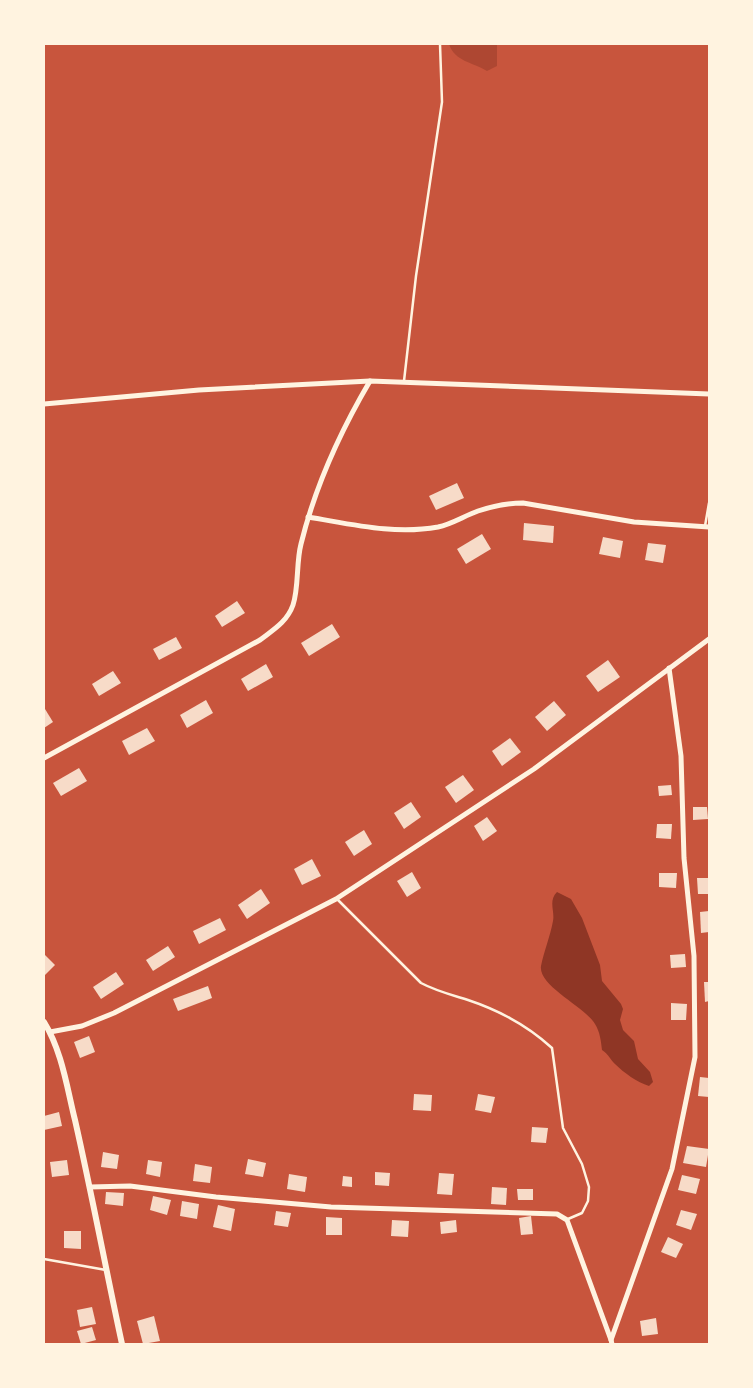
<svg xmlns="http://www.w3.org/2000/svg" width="753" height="1388" viewBox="0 0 753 1388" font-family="Barlow,sans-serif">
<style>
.green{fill:#ae4732}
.water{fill:#8f3625}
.building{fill:#f7dbc8}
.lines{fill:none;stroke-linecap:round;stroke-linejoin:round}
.service{stroke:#fff3e0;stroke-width:2.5}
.minor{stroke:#fff3e0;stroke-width:5}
.tertiary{stroke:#fff3e0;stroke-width:6}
</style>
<rect width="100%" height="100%" fill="#c8553d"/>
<path class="green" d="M 449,44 L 497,44 L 497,66 L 487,71 C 473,62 455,62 449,44 Z"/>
<path class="water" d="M 557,892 L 571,899 L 582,918 L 600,965 L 602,981 L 621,1004 L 623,1009 L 620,1020 L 623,1030 L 634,1041 L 638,1059 L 650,1072 L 653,1082 L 649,1086 C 637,1082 624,1073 615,1064 C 610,1059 609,1055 602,1050 C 601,1041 600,1032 595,1024 C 585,1007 538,986 541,966 C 544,951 550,937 553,921 C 555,911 548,901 557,892 Z"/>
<g class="building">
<polygon points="457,483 464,498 436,510 429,496"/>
<polygon points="524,523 554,526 553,543 523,540"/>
<polygon points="482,534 491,549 466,564 457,549"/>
<polygon points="603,537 623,541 620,558 599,554"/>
<polygon points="648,543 666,545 663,563 645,560"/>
<polygon points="237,601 245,613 222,627 215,616"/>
<polygon points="332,624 340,637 309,656 301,643"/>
<polygon points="176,637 182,648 159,660 153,649"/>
<polygon points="608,660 620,677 598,692 586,676"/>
<polygon points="266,664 273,677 248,691 241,679"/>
<polygon points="113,671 121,683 99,696 92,684"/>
<polygon points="206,700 213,713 187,728 180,715"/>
<polygon points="554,701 566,715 547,731 535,717"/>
<polygon points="45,709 53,722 44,728 44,710"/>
<polygon points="147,728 155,741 129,755 122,741"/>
<polygon points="510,738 521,752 502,766 492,751"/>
<polygon points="79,768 87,781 61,796 53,783"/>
<polygon points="463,775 474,790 456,803 445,787"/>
<polygon points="671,785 672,795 659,796 658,786"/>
<polygon points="411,802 421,817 404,829 394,813"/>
<polygon points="693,807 707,807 708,819 693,820"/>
<polygon points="487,817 497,831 483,841 474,826"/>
<polygon points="657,824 672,824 671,839 656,838"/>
<polygon points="364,830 372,844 354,856 345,842"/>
<polygon points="312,859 321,876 302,885 294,869"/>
<polygon points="412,872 421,888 407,897 397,881"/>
<polygon points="659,873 677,873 676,888 659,887"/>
<polygon points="697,878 709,878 709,894 698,894"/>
<polygon points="261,889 270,903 247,919 238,905"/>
<polygon points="709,911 709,932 701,933 700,912"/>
<polygon points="220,918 226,930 199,944 193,931"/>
<polygon points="168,946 175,957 153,971 146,960"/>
<polygon points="44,954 55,965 44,976"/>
<polygon points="685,954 686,967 671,968 670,955"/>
<polygon points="116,972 124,984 101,999 93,987"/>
<polygon points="704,982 709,982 709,1001 705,1002"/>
<polygon points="208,986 212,998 178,1011 173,999"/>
<polygon points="671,1003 687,1004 686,1020 671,1020"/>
<polygon points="89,1036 95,1052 80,1058 74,1042"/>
<polygon points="700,1077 709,1078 709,1097 698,1096"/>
<polygon points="414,1094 432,1095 431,1111 413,1110"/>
<polygon points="478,1094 495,1097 491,1113 475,1110"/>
<polygon points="59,1112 62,1126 44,1130 44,1116"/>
<polygon points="532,1127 548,1128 546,1143 531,1142"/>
<polygon points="687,1146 709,1149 706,1167 683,1163"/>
<polygon points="103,1152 119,1155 117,1169 101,1167"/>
<polygon points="248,1159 266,1163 263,1177 245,1174"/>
<polygon points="67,1160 69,1175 52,1177 50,1162"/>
<polygon points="148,1160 162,1162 160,1177 146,1174"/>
<polygon points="195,1164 212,1167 210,1183 193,1181"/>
<polygon points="375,1172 390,1173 389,1186 375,1185"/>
<polygon points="439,1173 454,1174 452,1195 437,1194"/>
<polygon points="289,1174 307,1177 305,1192 287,1189"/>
<polygon points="682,1175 700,1179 696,1194 678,1190"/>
<polygon points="343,1176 352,1177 352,1187 342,1186"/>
<polygon points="492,1187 507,1188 506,1205 491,1204"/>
<polygon points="517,1189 533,1189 533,1200 518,1200"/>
<polygon points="106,1192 124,1193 123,1206 105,1204"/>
<polygon points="153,1196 171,1200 167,1215 150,1210"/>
<polygon points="182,1201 199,1204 197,1219 180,1216"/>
<polygon points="218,1205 235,1209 231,1231 213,1227"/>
<polygon points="681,1210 697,1214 691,1230 676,1225"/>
<polygon points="276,1211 291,1213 288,1227 274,1225"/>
<polygon points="531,1216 533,1234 521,1235 519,1218"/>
<polygon points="326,1217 342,1218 342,1235 326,1235"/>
<polygon points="392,1220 409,1221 408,1237 391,1236"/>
<polygon points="456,1220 457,1232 441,1234 440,1222"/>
<polygon points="64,1231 81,1231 81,1249 64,1248"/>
<polygon points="668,1237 683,1244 676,1258 661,1252"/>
<polygon points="92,1307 96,1324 80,1327 77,1310"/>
<polygon points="154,1316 160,1341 143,1344 137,1321"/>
<polygon points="656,1318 658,1334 642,1336 640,1321"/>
<polygon points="92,1327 96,1340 81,1344 77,1331"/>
</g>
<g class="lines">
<g class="service">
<polyline points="404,381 416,276 442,102 440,44"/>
<polyline points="705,526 709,503"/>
<path d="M 337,899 L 421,983 C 436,991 452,995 468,1000 C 501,1011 527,1025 552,1048 L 563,1128 L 582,1164 L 589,1187 L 588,1201 L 582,1213 L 568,1219"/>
<polyline points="44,1259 106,1270"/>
</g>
<g class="minor">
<polyline points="44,404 199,390 370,381 709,394"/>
<path d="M 308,517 C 351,524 394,535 438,527 C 452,524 464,516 478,511 C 493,506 507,503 523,503 L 634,522 L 709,527"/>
<path d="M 44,758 L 260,640 C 273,630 287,622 293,605 C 299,587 296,563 301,544 C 315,487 340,432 370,381"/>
<polyline points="50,1032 82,1026 114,1013 336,899 534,769 709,639"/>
<polyline points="90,1187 130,1186 216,1197 331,1207 557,1214 567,1220 611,1340"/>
<polyline points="612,1344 611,1340 672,1169 695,1057 694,956 684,858 681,756 669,668"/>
</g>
<path class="tertiary" d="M 44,1022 C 62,1051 67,1088 75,1120 C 92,1195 106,1270 122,1344"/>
</g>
<rect width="753" height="1388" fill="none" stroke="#fff3e0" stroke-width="90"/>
</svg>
